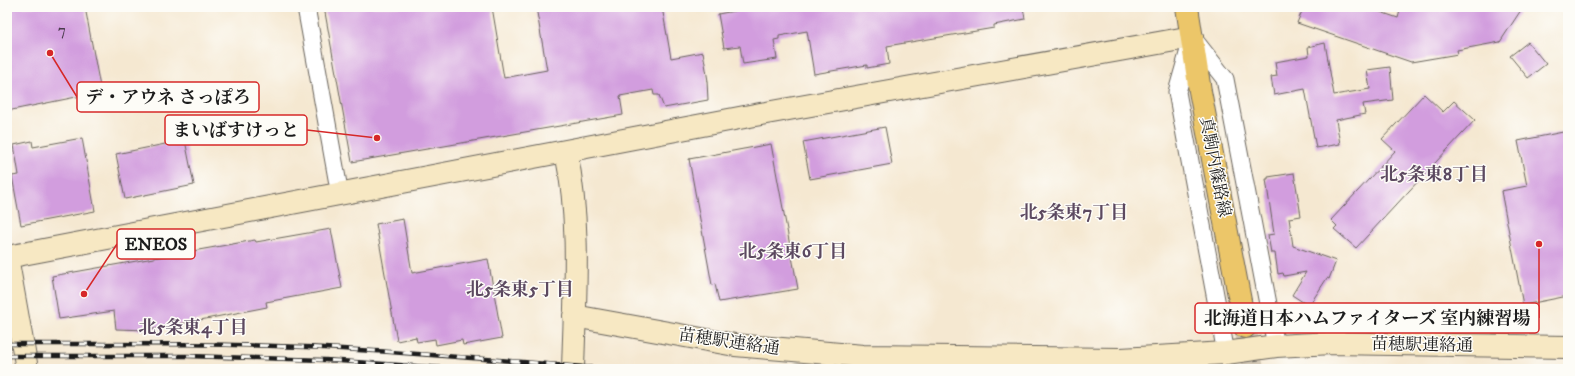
<svg xmlns="http://www.w3.org/2000/svg" width="1575" height="376" viewBox="0 0 1575 376" font-family="'IM FELL DW Pica','Noto Serif JP',serif">
<style>
.building{fill:#d29dde}
.lines{fill:none;stroke-linecap:round;stroke-linejoin:round}
.primary-tunnel{stroke:#d4c9b6;stroke-width:22;stroke-dasharray:22 11;stroke-linecap:butt}
.street-casing{stroke:#68635b;stroke-width:19}
.secondary-casing{stroke:#68635b;stroke-width:24}
.primary-casing{stroke:#68635b;stroke-width:24}
.street{stroke:#fff;stroke-width:17}
.secondary{stroke:#f7e8c3;stroke-width:22}
.primary{stroke:#ecc669;stroke-width:22}
.rail-casing{stroke:#1c1c1c;stroke-width:4.5}
.rail{stroke:#fdfcf7;stroke-width:3;stroke-dasharray:9;stroke-linecap:butt}
.labels{text-anchor:middle;dominant-baseline:central;stroke-width:3;stroke-linejoin:round;paint-order:stroke}
.number-label{font-size:15px;fill:#4a3c4c}
.street-label{font-size:17px;fill:#1c1c1c;stroke:#fdfcf7}
.neighbourhood-label{font-size:18px;font-weight:bold;fill:#5c4960;stroke:#fdfcf7}
.leader{fill:none;stroke:#d62828;stroke-width:1.5}
.callout-dot{fill:#d62828;stroke:#fdfcf7;stroke-width:1.5}
.callout{fill:#fdfcf7;stroke:#d62828;stroke-width:1.5}
.callout-label{font-size:18px;text-anchor:middle;font-weight:bold;fill:#1c1c1c}
</style>
<rect width="100%" height="100%" fill="#fdfcf7"/>
<filter id="ink" filterUnits="userSpaceOnUse"><feTurbulence type="fractalNoise" baseFrequency=".025" numOctaves="2"/><feDisplacementMap in="SourceGraphic" scale="8" xChannelSelector="R" yChannelSelector="G"/><feConvolveMatrix kernelMatrix="1 2 1 2 8 2 1 2 1" color-interpolation-filters="sRGB"/></filter>
<filter id="wash" filterUnits="userSpaceOnUse"><feTurbulence type="fractalNoise" baseFrequency=".012" numOctaves="4" result="noise"/><feDisplacementMap in="SourceGraphic" scale="16" xChannelSelector="R" yChannelSelector="G"/><feGaussianBlur stdDeviation="0.9" result="paint"/><feColorMatrix in="noise" values="0 0 0 0 0 0 0 0 0 0 0 0 0 0 0 0 0 1.4 0 .05"/><feComposite in="paint" operator="in"/></filter>
<g filter="url(#wash)">
<rect width="100%" height="100%" fill="#f5e8d1"/>
<g id="blocks">
<g class="building">
<polygon points="7,7 85,7 101,92 7,111"/>
<polygon points="324,7 492,7 504,78 547,70 536,7 662,7 671,58 703,52 708,81 707,81 708,100 664,108 659,95 654,95 653,90 620,96 623,115 352,162"/>
<polygon points="756,7 1023,7 1025,19 994,25 994,28 887,46 889,64 867,68 867,65 814,74 807,31 779,36 779,39 774,40 777,59 743,64 740,46 724,48 718,14"/>
<polygon points="1325,7 1366,7 1398,18 1401,7 1523,7 1500,42 1457,50 1458,54 1411,62 1297,23 1302,11"/>
<polygon points="1528,42 1546,64 1528,78 1510,56"/>
<polygon points="1325,43 1334,95 1370,89 1367,70 1390,67 1393,100 1363,104 1365,114 1336,120 1340,144 1316,148 1305,89 1274,95 1271,77 1277,76 1275,62 1309,56 1308,47"/>
<polygon points="1424,94 1443,112 1454,101 1475,120 1356,248 1334,229 1337,226 1331,220 1395,151 1382,139"/>
<polygon points="885,127 892,164 810,179 803,142"/>
<polygon points="1568,131 1568,296 1523,305 1501,191 1527,186 1518,141"/>
<polygon points="82,138 95,211 21,225 12,176 19,175 14,145 32,141 33,147"/>
<polygon points="185,140 194,185 125,199 116,154"/>
<polygon points="771,144 798,289 719,302 715,284 712,285 689,159"/>
<polygon points="1294,173 1301,216 1289,218 1293,246 1336,261 1329,279 1327,278 1309,306 1292,295 1306,272 1284,276 1283,273 1278,274 1275,253 1271,253 1268,235 1274,234 1266,179 1268,179 1268,177"/>
<polygon points="403,219 412,273 488,259 502,338 463,345 462,340 436,345 435,339 417,342 416,337 397,341 376,224"/>
<polygon points="331,229 342,288 266,302 267,307 149,330 116,329 114,311 59,319 52,276 255,240 256,242"/>
</g>
</g>
</g>
<g filter="url(#ink)">
<use href="#blocks" fill-opacity="0" stroke="#68635b" stroke-width="1"/>
<g class="lines">
<polyline class="primary-tunnel" points="1245,327 1253,369"/>
<g class="street-casing">
<g id="street">
<polyline points="306,7 340,195"/>
<polyline points="1192,37 1225,79 1276,346"/>
<polyline points="1191,43 1177,92 1226,353"/>
</g>
</g>
<g class="secondary-casing">
<g id="secondary">
<path d="M 566,152 C 581,223 575,296 573,369"/>
<polyline points="7,257 755,115 1192,37"/>
<polyline points="7,257 27,369"/>
<polyline points="574,316 735,345 863,356 1121,359 1226,353 1276,346 1332,343 1568,347"/>
</g>
</g>
<g class="primary-casing">
<polyline id="primary" points="1187,7 1200,91 1245,327"/>
</g>
<use href="#street" class="street"/>
<use href="#secondary" class="secondary"/>
<use href="#primary" class="primary"/>
<g class="rail-casing">
<g id="rail">
<path d="M 7,344 C 113,344 219,343 324,348 C 419,353 513,361 608,369"/>
<polyline points="7,356 187,356 325,360 458,369"/>
</g>
</g>
<use href="#rail" class="rail"/>
</g>
</g>
<g class="labels">
<g class="number-label">
<text x="62" y="30">7</text>
</g>
<g class="street-label">
<text transform="translate(1215 167) rotate(79)">真駒内篠路線</text>
<text transform="translate(729 342) rotate(8)">苗穂駅連絡通</text>
<text transform="translate(1422 345) rotate(1)">苗穂駅連絡通</text>
</g>
<g class="neighbourhood-label">
<text x="1434" y="175">北5条東8丁目</text>
<text x="1074" y="213">北5条東7丁目</text>
<text x="793" y="252">北5条東6丁目</text>
<text x="520" y="290">北5条東5丁目</text>
<text x="193" y="328">北5条東4丁目</text>
</g>
</g>
<path class="leader" d="M50 53L77 97M377 138L307 130M84 294L117 244M1539 244L1539 318"/>
<g class="callout-dot">
<circle cx="50" cy="53" r="4"/>
<circle cx="377" cy="138" r="4"/>
<circle cx="84" cy="294" r="4"/>
<circle cx="1539" cy="244" r="4"/>
</g>
<g class="callout">
<rect x="77" y="82" width="182" height="30" rx="4"/>
<rect x="165" y="115" width="142" height="30" rx="4"/>
<rect x="117" y="229" width="78" height="30" rx="4"/>
<rect x="1195" y="303" width="344" height="30" rx="4"/>
</g>
<g class="callout-label">
<text x="168" y="103">デ・アウネ さっぽろ</text>
<text x="236" y="136">まいばすけっと</text>
<text x="156" y="250">ENEOS</text>
<text x="1367" y="324">北海道日本ハムファイターズ 室内練習場</text>
</g>
<rect width="1575" height="376" fill="none" stroke="#fdfcf7" stroke-width="24"/>
</svg>
